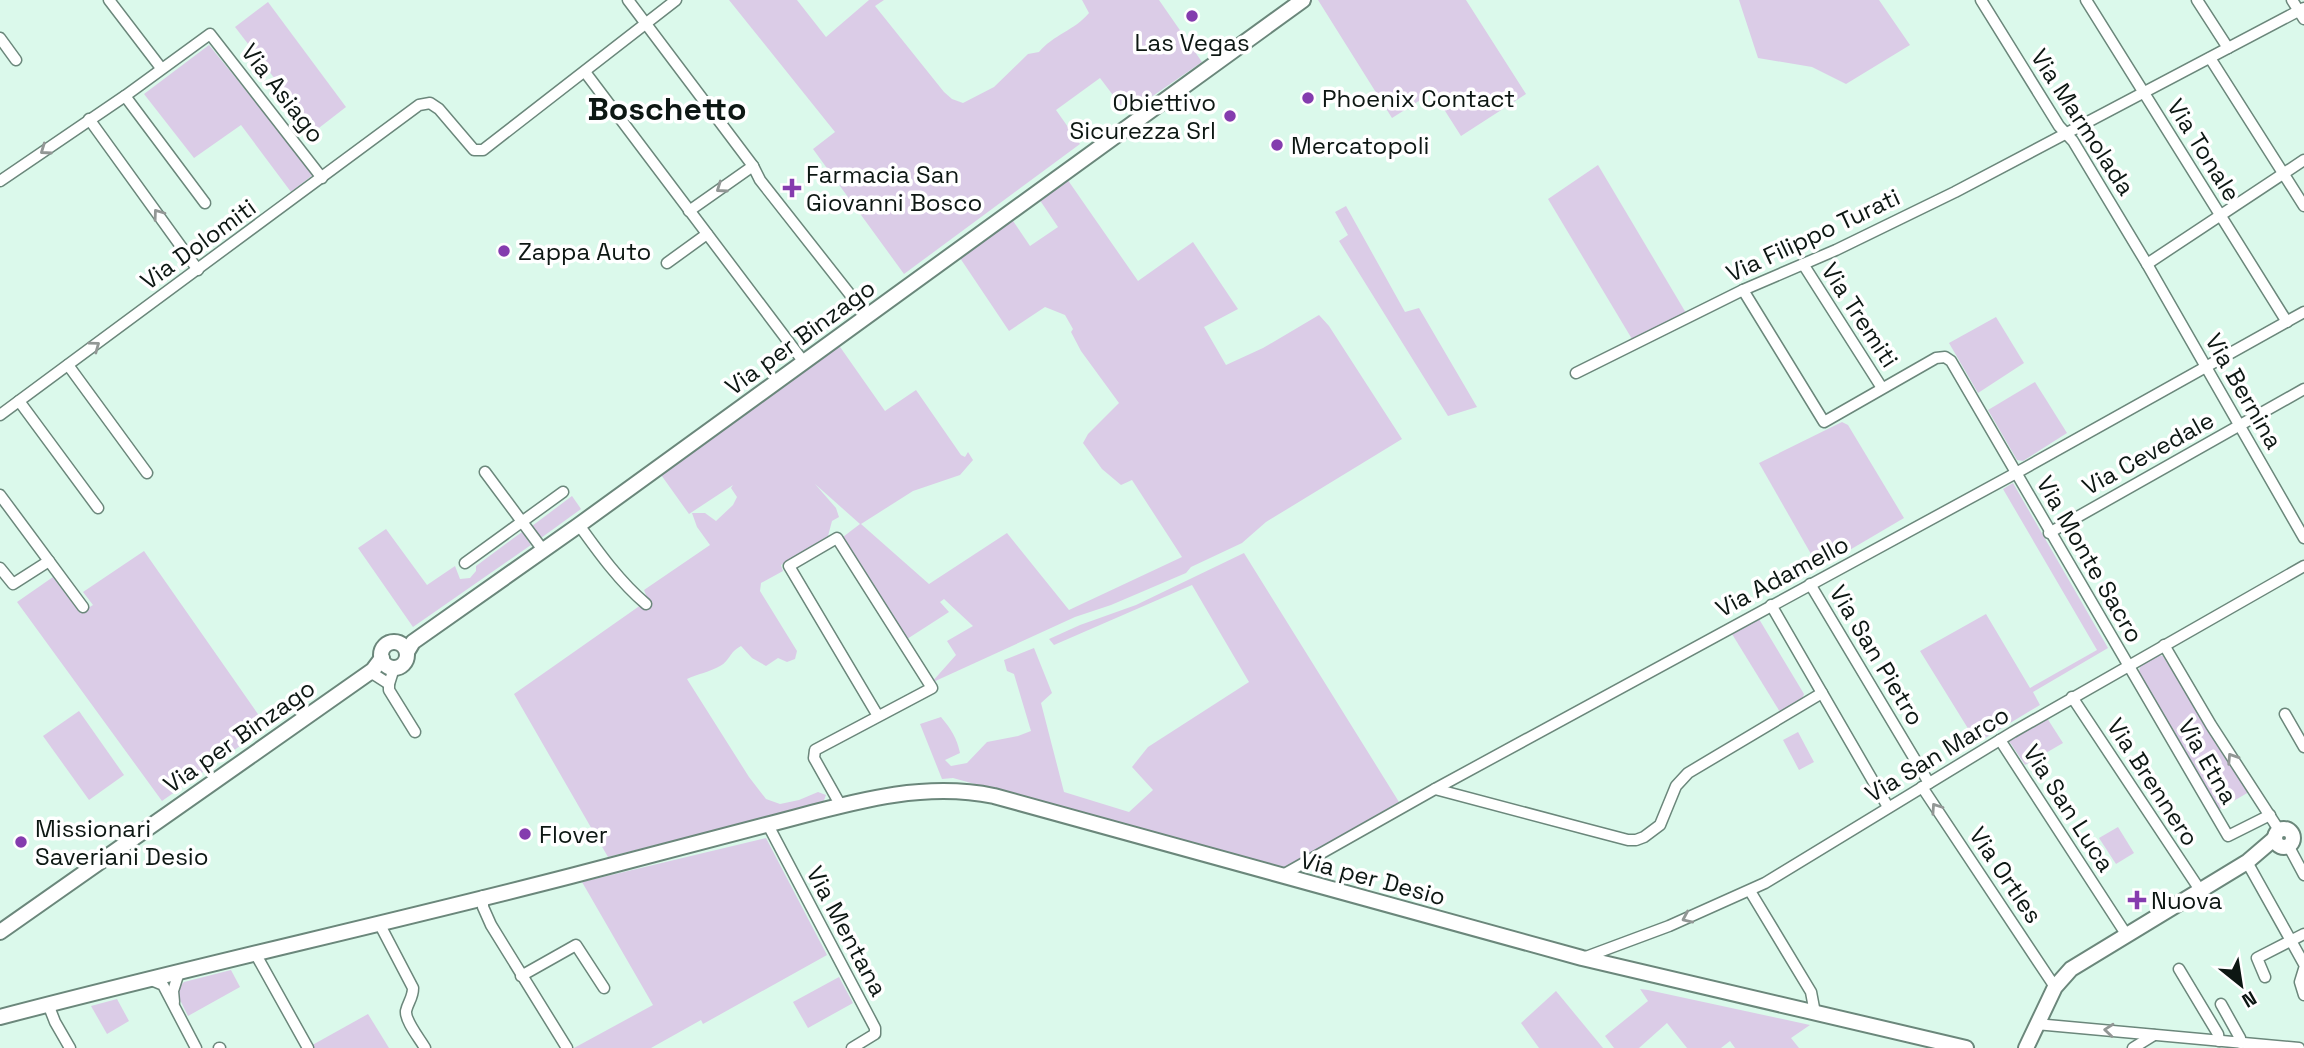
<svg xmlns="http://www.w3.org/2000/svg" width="2304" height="1048" viewBox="0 0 2304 1048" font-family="'Space Grotesk',sans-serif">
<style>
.green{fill:#dbcce7}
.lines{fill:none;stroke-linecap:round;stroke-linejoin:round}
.street-casing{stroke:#6b877b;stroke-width:13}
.secondary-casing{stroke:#6b877b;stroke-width:18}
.street{stroke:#fff;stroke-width:10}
.secondary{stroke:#fff;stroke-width:14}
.oneway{stroke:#929795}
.poi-dot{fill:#843cae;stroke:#fff;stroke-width:2.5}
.labels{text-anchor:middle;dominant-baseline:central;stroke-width:7;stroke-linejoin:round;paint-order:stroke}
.poi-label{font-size:24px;fill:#0d1713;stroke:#fff;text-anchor:start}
.street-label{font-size:24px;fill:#0d1713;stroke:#fff}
.district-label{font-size:32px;font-weight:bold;fill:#0d1713;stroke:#fff}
</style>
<rect width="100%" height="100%" fill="#dbf9eb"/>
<g class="green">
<path d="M 729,0 L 797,0 L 826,37 L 869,0 L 884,0 L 875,6 L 944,92 L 952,99 L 963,103 L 994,87 L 1028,54 L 1039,52 C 1053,35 1075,30 1089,13 L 1082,0 L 1159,0 L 1202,62 L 1131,111 L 1125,111 L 1100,78 L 1056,110 L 1080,144 L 904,274 L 813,149 L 835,132 Z"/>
<polygon points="1318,0 1466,0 1526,94 1461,136 1433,92 1392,118"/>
<polygon points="1739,0 1879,0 1910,45 1846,84 1812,67 1758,58"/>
<polygon points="268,2 346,107 315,131 235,27"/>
<polygon points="209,45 314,174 291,192 241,125 194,158 144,94"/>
<polygon points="1598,165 1686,313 1632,339 1548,199"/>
<path d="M 1065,176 L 1138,281 L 1193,242 L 1238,309 L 1204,327 L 1226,365 L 1263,348 L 1319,315 L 1329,326 L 1402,439 L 1266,522 L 1242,543 L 1191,567 L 1186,573 L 1111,605 L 1075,617 L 931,683 L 956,655 L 947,641 L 973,626 L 944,599 L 940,602 L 949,612 L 904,641 L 839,540 L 860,524 L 815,484 L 836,508 L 839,517 L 832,521 L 828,536 L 781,565 L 783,571 L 761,583 L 760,591 L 797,651 L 795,659 L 787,662 L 778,658 L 766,666 L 752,658 L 741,646 C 729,652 730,661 720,666 C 710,672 697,674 687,679 L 749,777 L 766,799 L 780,804 L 799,800 L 818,792 L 826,795 L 823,803 L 608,857 L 514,694 L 648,600 L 644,590 L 710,545 L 697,527 L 692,513 L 705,513 L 716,521 L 733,505 L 737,497 L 731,488 L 733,485 L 689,514 L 659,472 L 838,344 L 885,411 L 916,390 L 961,455 L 965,457 L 968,452 L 973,460 L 960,475 L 913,491 L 861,524 L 929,584 L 1007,533 L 1069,610 L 1182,557 L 1132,480 L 1121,485 L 1102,469 L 1083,443 L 1088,434 L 1119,403 L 1081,351 L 1071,332 L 1073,329 L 1065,315 L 1045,307 L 1009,331 L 958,255 L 1009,215 L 1030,246 L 1058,227 L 1037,196 Z"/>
<polygon points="1346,206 1405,312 1419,308 1477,407 1448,416 1339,241 1348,235 1335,212"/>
<polygon points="1996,317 2024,363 1978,393 1949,343"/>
<polygon points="2035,382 2067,433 2023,461 2017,460 1988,410"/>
<polygon points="1842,422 1848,425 1904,518 1819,568 1759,463"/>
<polygon points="2013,483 2108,648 2033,692 2040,705 1977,743 1920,651 1986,614 2030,688 2097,650 2003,489"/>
<polygon points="572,496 581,509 541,538 532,526"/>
<polygon points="386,529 427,585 455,566 460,579 470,578 476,571 476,566 522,532 531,545 413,627 358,548"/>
<polygon points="144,551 267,727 162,801 17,602 53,577 80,613 93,605 83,592"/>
<path d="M 1244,553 L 1399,802 L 1283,870 L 953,778 L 942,779 L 920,724 L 941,717 C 951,729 957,738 960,753 L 945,760 L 951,766 L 967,763 L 987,742 L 1018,736 L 1031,731 L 1014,674 L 1007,671 L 1004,660 L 1034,648 L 1052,693 L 1041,703 L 1064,792 L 1129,812 L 1153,790 L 1132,767 L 1148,747 L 1249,682 L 1192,585 L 1054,645 L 1049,639 L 1080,625 L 1136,605 Z"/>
<polygon points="1759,619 1804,694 1802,699 1780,712 1732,634"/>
<polygon points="2158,655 2163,656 2249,792 2218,810 2139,673 2140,666"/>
<polygon points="79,711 124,775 89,800 43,736"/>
<polygon points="2047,718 2063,743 2025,765 2009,741"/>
<polygon points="1798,732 1814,762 1799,770 1783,740"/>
<polygon points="2118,827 2134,853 2116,864 2099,838"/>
<polygon points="766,838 827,955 703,1024 701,1020 651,1048 574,1048 653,1005 582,882"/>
<polygon points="231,970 240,987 188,1016 178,996 179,987 184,982"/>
<polygon points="839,977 853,1003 808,1028 793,1002"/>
<polygon points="1640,989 1648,990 1810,1025 1791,1038 1799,1048 1735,1048 1730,1041 1721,1048 1687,1048 1667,1023 1639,1048 1614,1048 1605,1036 1648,1001"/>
<polygon points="1556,991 1603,1048 1539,1048 1521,1023"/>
<polygon points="117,999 129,1021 107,1034 91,1006"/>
<polygon points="368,1014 389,1048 307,1048"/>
</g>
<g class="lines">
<g class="street-casing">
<g id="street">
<polyline points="109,0 161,68"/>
<polyline points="628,0 753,166 760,180 867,316"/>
<polyline points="1981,0 2059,126 2073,141 2147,264 2304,538"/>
<polyline points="2086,0 2287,322"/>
<polyline points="2197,0 2228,48"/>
<polyline points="2292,0 2304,19"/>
<polyline points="0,38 16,60"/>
<polyline points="2210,58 2304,206"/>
<polyline points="585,72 803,361"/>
<polyline points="125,96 205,203"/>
<polyline points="89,119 198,270"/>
<polyline points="0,181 125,96 210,34 322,178"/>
<polyline points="689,211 753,166"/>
<polyline points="667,263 707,234"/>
<polyline points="1803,264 1882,388"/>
<polyline points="2147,264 2304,160"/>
<polyline points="1743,290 1824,422 1936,358 1945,357 1951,361 2228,836 2270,815"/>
<polyline points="68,365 147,473"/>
<polyline points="1576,373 1743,290 1836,250 1955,192 2304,8"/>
<polyline points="19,401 98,508"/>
<polyline points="0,415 419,105 430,103 439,109 474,150 483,150 676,0"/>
<polyline points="485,472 543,550"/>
<polyline points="0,495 83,607"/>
<path d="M 579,525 C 599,553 620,582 646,604"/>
<polyline points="2049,533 2304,389"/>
<polyline points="465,563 563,492"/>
<polyline points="0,568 13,584 49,561"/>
<polyline points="1810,584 1929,783"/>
<polyline points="1771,605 1888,807"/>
<polyline points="2164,645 2211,725 2279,830"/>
<polyline points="394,668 389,684 389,690 415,732"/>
<polyline points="367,673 375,675 389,684"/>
<polyline points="2072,697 2200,890"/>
<polyline points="2285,714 2304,747"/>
<polyline points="2000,740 2126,934"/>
<polyline points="1922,787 2055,987"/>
<polyline points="1435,789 1586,829 1628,840 1636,840 1644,837 1660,825 1676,786 1688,773 1822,693"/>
<polyline points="841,806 814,758 815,750 932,688 837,538 789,566 878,716"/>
<polyline points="768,825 875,1028 875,1034 852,1048"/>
<polyline points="2288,845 2304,875"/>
<polyline points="2247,862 2304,964"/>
<polyline points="1281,876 1435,789 2016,473 2304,312"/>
<polyline points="1750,891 1811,992 1815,1013"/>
<polyline points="483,896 483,907 491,925 567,1048"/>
<path d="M 379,923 L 413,988 C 413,998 408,1002 406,1011 C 405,1021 420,1039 425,1048"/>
<polyline points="255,953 308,1048"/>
<polyline points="1583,958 1669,926 1765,883 2013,732 2304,566"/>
<polyline points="2179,969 2218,1034 2219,1041"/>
<polyline points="2304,969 2300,982 2304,995"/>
<polyline points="521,976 576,945 604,988"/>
<polyline points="2265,977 2257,958 2304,934"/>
<polyline points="151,980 163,985 196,1048"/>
<polyline points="174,1002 173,991 179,972"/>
<polyline points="48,1004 55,1022 70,1048"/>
<polyline points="2221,1004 2240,1038 2241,1043"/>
<polyline points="2036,1024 2299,1048"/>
<polyline points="219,1048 220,1048"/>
<polyline points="2133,1048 2154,1035"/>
</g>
</g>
<g class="secondary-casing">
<g id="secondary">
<circle cx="394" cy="655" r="13"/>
<polyline points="407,652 413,642 579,525 1303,0"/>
<circle cx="2284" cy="838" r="9"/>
<polyline points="0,932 373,670 382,658"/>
<path d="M 0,1017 C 190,967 381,925 571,876 C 636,859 701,842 766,825 C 841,806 916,780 994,796 L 1582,958 L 1966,1048"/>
<polyline points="2026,1048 2055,987 2071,969 2247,862 2275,838"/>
</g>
</g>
<use href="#street" class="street"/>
<use href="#secondary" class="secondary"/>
</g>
<defs><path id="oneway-chevron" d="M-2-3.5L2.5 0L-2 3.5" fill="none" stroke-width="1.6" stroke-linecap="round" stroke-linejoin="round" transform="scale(1.75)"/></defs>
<g class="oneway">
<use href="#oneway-chevron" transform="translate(45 150) rotate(145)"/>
<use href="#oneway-chevron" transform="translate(721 188) rotate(145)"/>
<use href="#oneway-chevron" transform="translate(158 214) rotate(-126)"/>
<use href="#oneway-chevron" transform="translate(95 346) rotate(-36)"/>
<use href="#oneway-chevron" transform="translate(2232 758) rotate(-123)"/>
<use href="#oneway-chevron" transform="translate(1936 808) rotate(-124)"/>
<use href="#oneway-chevron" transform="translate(1687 918) rotate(156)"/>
<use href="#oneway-chevron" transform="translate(2109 1030) rotate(-175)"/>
</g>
<g class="poi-dot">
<circle cx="1192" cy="16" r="7"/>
<circle cx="1308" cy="98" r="7"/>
<circle cx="1230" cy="116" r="7"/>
<circle cx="1277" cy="145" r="7"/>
<path d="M788.5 177.5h7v7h7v7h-7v7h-7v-7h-7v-7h7z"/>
<circle cx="504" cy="251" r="7"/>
<circle cx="525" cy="834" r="7"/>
<circle cx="21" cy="842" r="7"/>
<path d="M2133.5 889.5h7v7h7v7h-7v7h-7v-7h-7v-7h7z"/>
</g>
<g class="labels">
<g class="poi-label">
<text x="1192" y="42" text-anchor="middle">Las Vegas</text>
<text x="1322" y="98">Phoenix Contact</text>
<text x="1216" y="102" text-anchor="end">Obiettivo<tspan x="1216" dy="28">Sicurezza Srl</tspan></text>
<text x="1291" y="145">Mercatopoli</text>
<text x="806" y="174">Farmacia San<tspan x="806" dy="28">Giovanni Bosco</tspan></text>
<text x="518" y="251">Zappa Auto</text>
<text x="35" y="828">Missionari<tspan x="35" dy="28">Saveriani Desio</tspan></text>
<text x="539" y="834">Flover</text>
<text x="2151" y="900">Nuova</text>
</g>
<g class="street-label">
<text transform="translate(283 93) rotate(52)">Via Asiago</text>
<text transform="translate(2083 122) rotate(57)">Via Marmolada</text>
<text transform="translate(2204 150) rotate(58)">Via Tonale</text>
<text transform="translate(1813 235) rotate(-25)">Via Filippo Turati</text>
<text transform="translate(198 244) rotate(-36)">Via Dolomiti</text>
<text transform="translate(1860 315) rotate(57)">Via Tremiti</text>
<text transform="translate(800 337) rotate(-36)">Via per Binzago</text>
<text transform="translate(2244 391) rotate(60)">Via Bernina</text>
<text transform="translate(2148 453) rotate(-29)">Via Cevedale</text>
<text transform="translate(2090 559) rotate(60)">Via Monte Sacro</text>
<text transform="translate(1782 576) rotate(-28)">Via Adamello</text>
<text transform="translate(1877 655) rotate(59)">Via San Pietro</text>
<text transform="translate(239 736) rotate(-35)">Via per Binzago</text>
<text transform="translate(1937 754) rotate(-31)">Via San Marco</text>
<text transform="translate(2208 761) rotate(60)">Via Etna</text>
<text transform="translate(2153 782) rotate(57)">Via Brennero</text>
<text transform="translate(2069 808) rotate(57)">Via San Luca</text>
<text transform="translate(2006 875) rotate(56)">Via Ortles</text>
<text transform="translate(1373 878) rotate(15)">Via per Desio</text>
<text transform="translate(847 931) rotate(62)">Via Mentana</text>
</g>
<g class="district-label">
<text x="667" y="109">Boschetto</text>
</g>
</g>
<g transform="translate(2241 985) rotate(150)" stroke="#ffffff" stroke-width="5" paint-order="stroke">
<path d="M0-5L12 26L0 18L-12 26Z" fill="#0d1713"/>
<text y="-10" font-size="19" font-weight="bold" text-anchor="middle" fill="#0d1713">N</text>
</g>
</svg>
